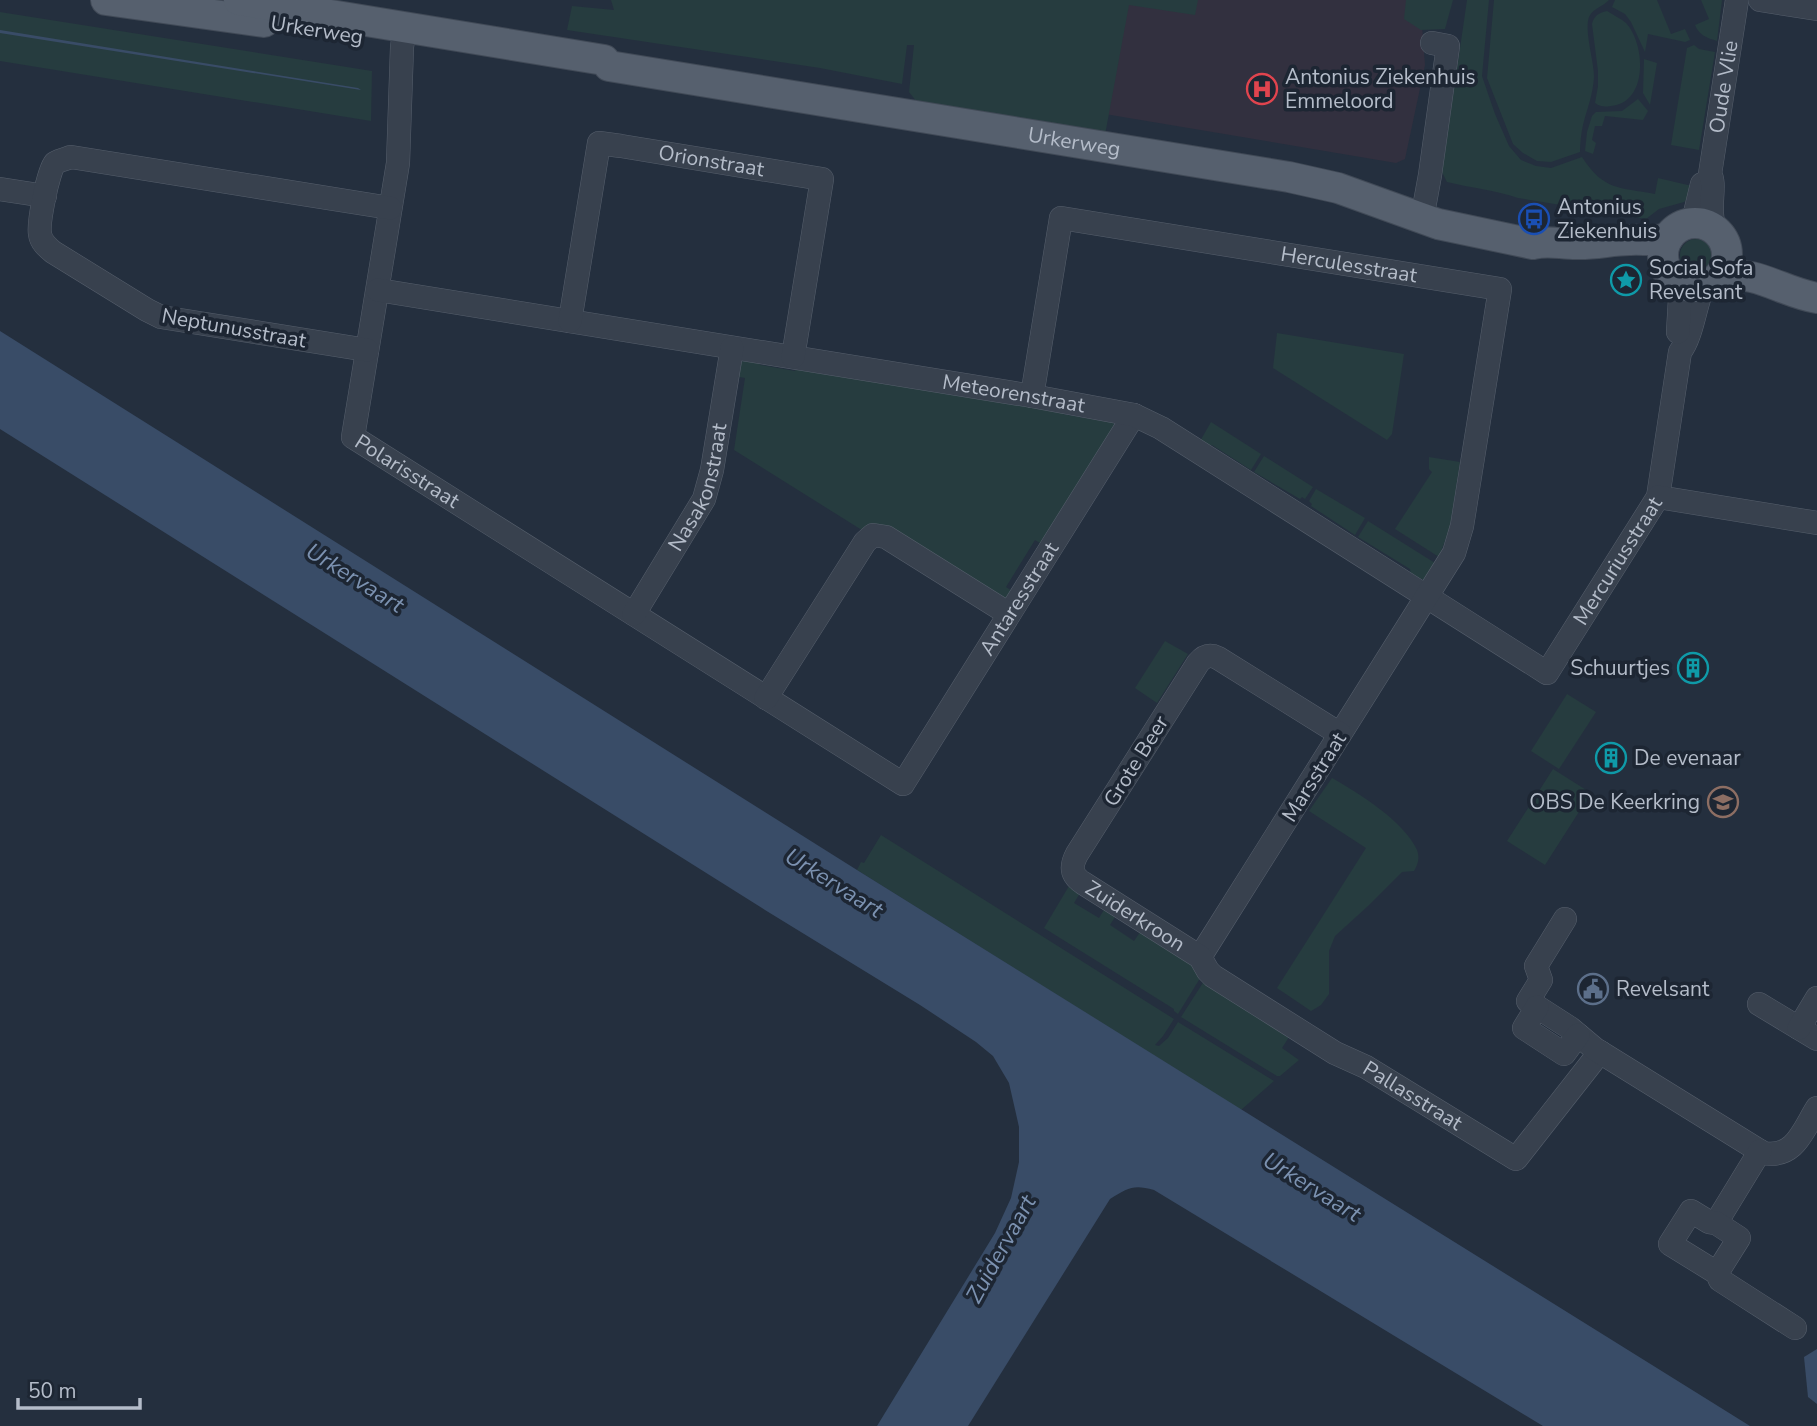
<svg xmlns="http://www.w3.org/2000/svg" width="1817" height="1426" viewBox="0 0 1817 1426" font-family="'Nunito Sans',sans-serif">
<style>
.medical{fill:#32303f}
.green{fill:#263c3f}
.water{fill:#394c67}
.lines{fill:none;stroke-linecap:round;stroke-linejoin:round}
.minor-casing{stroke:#565f6c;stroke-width:24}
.major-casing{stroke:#414a57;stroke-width:32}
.minor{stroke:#38414e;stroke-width:23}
.major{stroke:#56606e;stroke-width:30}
.labels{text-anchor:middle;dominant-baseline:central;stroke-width:7;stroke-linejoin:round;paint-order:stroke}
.street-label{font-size:21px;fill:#b4bcc9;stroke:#1d2633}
.poi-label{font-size:21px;fill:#b4bcc9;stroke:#1d2633;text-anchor:start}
.water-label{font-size:23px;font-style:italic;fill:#7c92b1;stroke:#1d2633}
</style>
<rect width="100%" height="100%" fill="#242f3e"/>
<polygon class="medical" points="1126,0 1420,0 1425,65 1405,159 1396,163 1099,113"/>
<g class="green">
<polygon points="611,0 1198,0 1195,15 1129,5 1105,135 920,106 909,92 914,45 907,45 902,84 820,68 567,30 572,6 614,10"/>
<polygon points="1406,0 1453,0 1445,29 1421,30 1404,19"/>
<path d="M 1467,0 L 1489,0 L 1482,76 L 1495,114 L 1509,146 L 1521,160 L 1536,166 L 1551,168 L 1582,157 C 1604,191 1619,187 1655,194 L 1658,178 L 1692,186 L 1688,198 L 1684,202 L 1659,209 L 1646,219 L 1518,198 C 1495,190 1471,188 1447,182 L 1442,172 Z"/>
<path d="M 1494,0 L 1609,0 C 1603,7 1593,8 1589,17 C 1584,32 1594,60 1594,77 C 1593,95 1587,109 1583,125 C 1581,134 1580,143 1580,152 L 1551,162 L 1537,161 L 1523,153 L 1513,144 L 1487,78 Z"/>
<polygon points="1615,0 1657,0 1671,34 1685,29 1690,40 1685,42 1648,34 1645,52 1631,22 1625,14 1612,7"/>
<path d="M 1701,0 L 1722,0 L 1717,41 C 1707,38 1699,35 1695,25 L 1709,19 Z"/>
<path d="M 1607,11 C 1613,15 1620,18 1626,23 C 1646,45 1648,103 1611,106 C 1604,107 1601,107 1595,103 L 1598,86 L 1598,71 L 1592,24 C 1594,16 1598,13 1607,11 Z"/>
<polygon points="0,12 372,71 371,121 0,61"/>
<polygon points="1694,45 1699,49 1715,52 1699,150 1671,145 1687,48"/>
<polygon points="1644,59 1657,63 1650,105 1643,93"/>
<polygon points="1638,99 1648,111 1643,120 1605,116 1602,126 1595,126 1592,140 1596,143 1593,154 1585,151 1587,132 1592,116 1596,112 1622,111"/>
<circle cx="1696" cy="255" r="16"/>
<polygon points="1277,333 1404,354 1392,434 1387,440 1273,368"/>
<polygon points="745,360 760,361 760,365 795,371 796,367 1063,411 1063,414 1108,422 1109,420 1114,424 1116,430 1045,546 1035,540 1006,587 1015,593 1007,600 865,532 734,450 745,378 734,376 740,363"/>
<polygon points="1211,422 1261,454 1251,470 1212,445 1205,447 1199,443"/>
<polygon points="1264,456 1313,487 1305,499 1302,497 1300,499 1254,472"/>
<polygon points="1429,457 1460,462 1450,527 1439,557 1395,529 1432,472 1429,469"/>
<polygon points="1316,489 1365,518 1355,535 1311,506 1312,504 1309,501"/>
<polygon points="1368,521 1435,563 1425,580 1411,576 1410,569 1358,537"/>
<polygon points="1165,641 1188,654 1157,703 1135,688"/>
<polygon points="1567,694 1596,712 1559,769 1531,751"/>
<polygon points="1553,769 1591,793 1545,865 1507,841"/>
<path d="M 1332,778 C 1357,792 1405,822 1417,850 C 1420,858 1418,864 1414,871 L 1402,872 L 1368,906 L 1335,936 L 1329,951 L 1329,994 L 1321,1005 L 1311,1011 L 1277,988 L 1366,848 L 1309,811 Z"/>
<polygon points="881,835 1174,1019 1163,1036 1155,1045 1159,1046 1168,1038 1178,1022 1274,1081 1241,1110 857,870 861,862 864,863"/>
<polygon points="1069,886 1080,893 1074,903 1099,918 1107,905 1118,912 1110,925 1134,941 1143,928 1182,952 1202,975 1178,1014 1174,1011 1174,1009 1044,928"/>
<polygon points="1206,978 1289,1037 1282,1048 1299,1060 1280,1076 1277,1076 1181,1017"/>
</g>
<g class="water">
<polygon points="0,30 358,88 361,90 0,33"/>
<path d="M 0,331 L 857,870 L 1750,1426 L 1543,1426 L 1154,1190 C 1133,1184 1128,1188 1110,1199 L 968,1426 L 877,1426 L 995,1233 L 1011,1198 L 1019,1162 L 1019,1127 L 1009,1083 L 993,1056 L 976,1042 L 920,1005 L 765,910 L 0,429 Z"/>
<polygon points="1817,1349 1817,1404 1808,1397 1804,1357"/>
</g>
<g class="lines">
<g class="minor-casing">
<g id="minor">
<polyline points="1760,0 1817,9"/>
<path id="s1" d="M 405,27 L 402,47 L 398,163 L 353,437 L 903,784 L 1134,415"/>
<polyline points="0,189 45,196"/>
<polyline points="1422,219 1430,175 1448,46 1432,43"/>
<polyline points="1689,223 1695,213 1702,184"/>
<path id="s2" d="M 1715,229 C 1707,210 1717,185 1710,174 L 1737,0"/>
<path id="s3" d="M 378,290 L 1032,396 L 1134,415 L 1161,428 L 1547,673 L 1658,497 L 1680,352 C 1692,337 1695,306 1703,287"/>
<path id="s4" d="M 570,321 L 599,143 L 621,146 L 822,179 L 793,357"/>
<polyline points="1678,332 1680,298 1678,283"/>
<path d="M 367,350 L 161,317 L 147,310 L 53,252 C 47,247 41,242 40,234 C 38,223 48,171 55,163 C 60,160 65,159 71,157 L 390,208"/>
<path id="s5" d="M 1032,396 L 1061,218 L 1500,289 L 1462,526 L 1454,553 L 1200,957"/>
<polyline points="1658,497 1817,523"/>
<path id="s6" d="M 634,614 L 704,499 L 712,470 L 732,348"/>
<polyline points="766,698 865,542 873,535 886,537 1009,614"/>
<path id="s7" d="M 1340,734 L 1218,658 C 1210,654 1204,656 1198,663 L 1077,854 C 1070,867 1071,875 1083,883 L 1200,957 L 1208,971 L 1213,976 L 1335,1053 L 1366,1067 L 1516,1159 L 1600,1052"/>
<path d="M 1565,919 L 1536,966 L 1541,980 L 1528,1001 L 1570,1028 L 1595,1049 L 1763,1153 C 1795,1159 1803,1130 1817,1108"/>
<polyline points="1759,1004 1817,1039"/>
<polyline points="1537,1007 1524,1028 1564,1054 1578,1035"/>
<polyline points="1799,1028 1817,998"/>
<polyline points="1716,1223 1760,1151"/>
<polyline points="1717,1273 1739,1238 1716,1223 1709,1222 1691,1211 1670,1244 1717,1273 1720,1280 1795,1328"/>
</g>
</g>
<g class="major-casing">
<g id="major">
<polyline points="106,0 264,22"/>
<path id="s8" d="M 239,0 L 604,60 L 609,66 L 1289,177 L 1338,188 L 1438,224 L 1533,244 C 1548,240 1560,244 1576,244 C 1594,245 1612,240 1630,240 C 1643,239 1655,242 1668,238"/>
<circle cx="1695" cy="255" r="32"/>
<path d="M 1721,275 C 1759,271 1782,292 1817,298"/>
</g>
</g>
<use href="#minor" class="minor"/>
<use href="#major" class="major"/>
</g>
<defs>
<g id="hospital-ring" transform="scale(1.575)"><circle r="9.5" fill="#1d2633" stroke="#e0444e" stroke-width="1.5"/><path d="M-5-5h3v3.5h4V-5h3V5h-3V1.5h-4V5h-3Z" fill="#e0444e"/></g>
<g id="bus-ring" transform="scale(1.575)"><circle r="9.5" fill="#1d2633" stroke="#1a4fb4" stroke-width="1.5"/><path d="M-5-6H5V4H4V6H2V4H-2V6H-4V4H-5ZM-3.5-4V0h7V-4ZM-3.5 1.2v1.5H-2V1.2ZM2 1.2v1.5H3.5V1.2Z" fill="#1a4fb4"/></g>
<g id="sight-ring" transform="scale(1.575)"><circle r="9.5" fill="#1d2633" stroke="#0f9aa8" stroke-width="1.5"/><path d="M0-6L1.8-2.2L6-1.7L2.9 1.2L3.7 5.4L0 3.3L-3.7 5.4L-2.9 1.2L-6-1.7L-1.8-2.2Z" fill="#0f9aa8"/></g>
<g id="building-ring" transform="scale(1.575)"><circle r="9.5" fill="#1d2633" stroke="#0f9aa8" stroke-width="1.5"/><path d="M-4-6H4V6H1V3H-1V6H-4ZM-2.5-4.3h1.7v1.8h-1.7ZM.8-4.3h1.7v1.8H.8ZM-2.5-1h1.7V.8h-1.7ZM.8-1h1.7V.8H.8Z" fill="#0f9aa8"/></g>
<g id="school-ring" transform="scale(1.575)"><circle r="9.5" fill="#1d2633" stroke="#8d6e63" stroke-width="1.5"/><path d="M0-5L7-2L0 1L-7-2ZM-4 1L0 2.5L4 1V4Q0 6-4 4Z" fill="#8d6e63"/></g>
<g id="civic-ring" transform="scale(1.575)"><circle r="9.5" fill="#1d2633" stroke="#5c6f8a" stroke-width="1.5"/><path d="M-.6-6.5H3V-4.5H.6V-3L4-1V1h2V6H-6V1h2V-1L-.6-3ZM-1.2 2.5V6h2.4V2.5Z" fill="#5c6f8a"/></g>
</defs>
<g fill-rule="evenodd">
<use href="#hospital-ring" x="1262" y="89"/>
<use href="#bus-ring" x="1534" y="219"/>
<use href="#sight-ring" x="1626" y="280"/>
<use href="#building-ring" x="1693" y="668"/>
<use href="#building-ring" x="1611" y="758"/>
<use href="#school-ring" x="1723" y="802"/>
<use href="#civic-ring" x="1593" y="989"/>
</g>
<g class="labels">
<g class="street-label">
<text transform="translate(317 30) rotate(9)">Urkerweg</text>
<text stroke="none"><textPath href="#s2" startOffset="144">Oude Vlie</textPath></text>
<text stroke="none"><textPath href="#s8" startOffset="849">Urkerweg</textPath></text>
<text stroke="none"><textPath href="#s4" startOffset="294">Orionstraat</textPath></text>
<text stroke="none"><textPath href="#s5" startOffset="472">Herculesstraat</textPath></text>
<text transform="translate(234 328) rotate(10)">Neptunusstraat</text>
<text stroke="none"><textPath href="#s3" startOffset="644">Meteorenstraat</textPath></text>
<text stroke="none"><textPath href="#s1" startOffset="478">Polarisstraat</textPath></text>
<text stroke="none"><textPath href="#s6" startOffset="144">Nasakonstraat</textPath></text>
<text stroke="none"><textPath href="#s3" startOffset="1386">Mercuriusstraat</textPath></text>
<text stroke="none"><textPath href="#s1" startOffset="1283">Antaresstraat</textPath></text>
<text transform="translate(1136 761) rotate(-58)">Grote Beer</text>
<text transform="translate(1314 777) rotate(-58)">Marsstraat</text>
<text stroke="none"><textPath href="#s7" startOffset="488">Zuiderkroon</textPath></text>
<text stroke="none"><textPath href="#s7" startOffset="821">Pallasstraat</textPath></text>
</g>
<g class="poi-label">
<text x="1285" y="77">Antonius Ziekenhuis<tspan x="1285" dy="24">Emmeloord</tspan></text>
<text x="1557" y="207">Antonius<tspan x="1557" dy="24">Ziekenhuis</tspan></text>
<text x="1649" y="268">Social Sofa<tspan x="1649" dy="24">Revelsant</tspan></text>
<text x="1670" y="668" text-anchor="end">Schuurtjes</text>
<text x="1634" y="758">De evenaar</text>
<text x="1700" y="802" text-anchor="end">OBS De Keerkring</text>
<text x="1616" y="989">Revelsant</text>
</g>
<g class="water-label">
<text transform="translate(355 578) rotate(32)">Urkervaart</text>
<text transform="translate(834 883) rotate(32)">Urkervaart</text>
<text transform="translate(1312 1187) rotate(32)">Urkervaart</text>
<text transform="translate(1001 1249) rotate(-61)">Zuidervaart</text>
</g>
</g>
<path d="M18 1398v10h122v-10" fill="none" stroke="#b4bcc9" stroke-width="3.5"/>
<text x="28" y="1398" font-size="21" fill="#b4bcc9" stroke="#1d2633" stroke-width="5" paint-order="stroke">50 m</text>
</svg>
